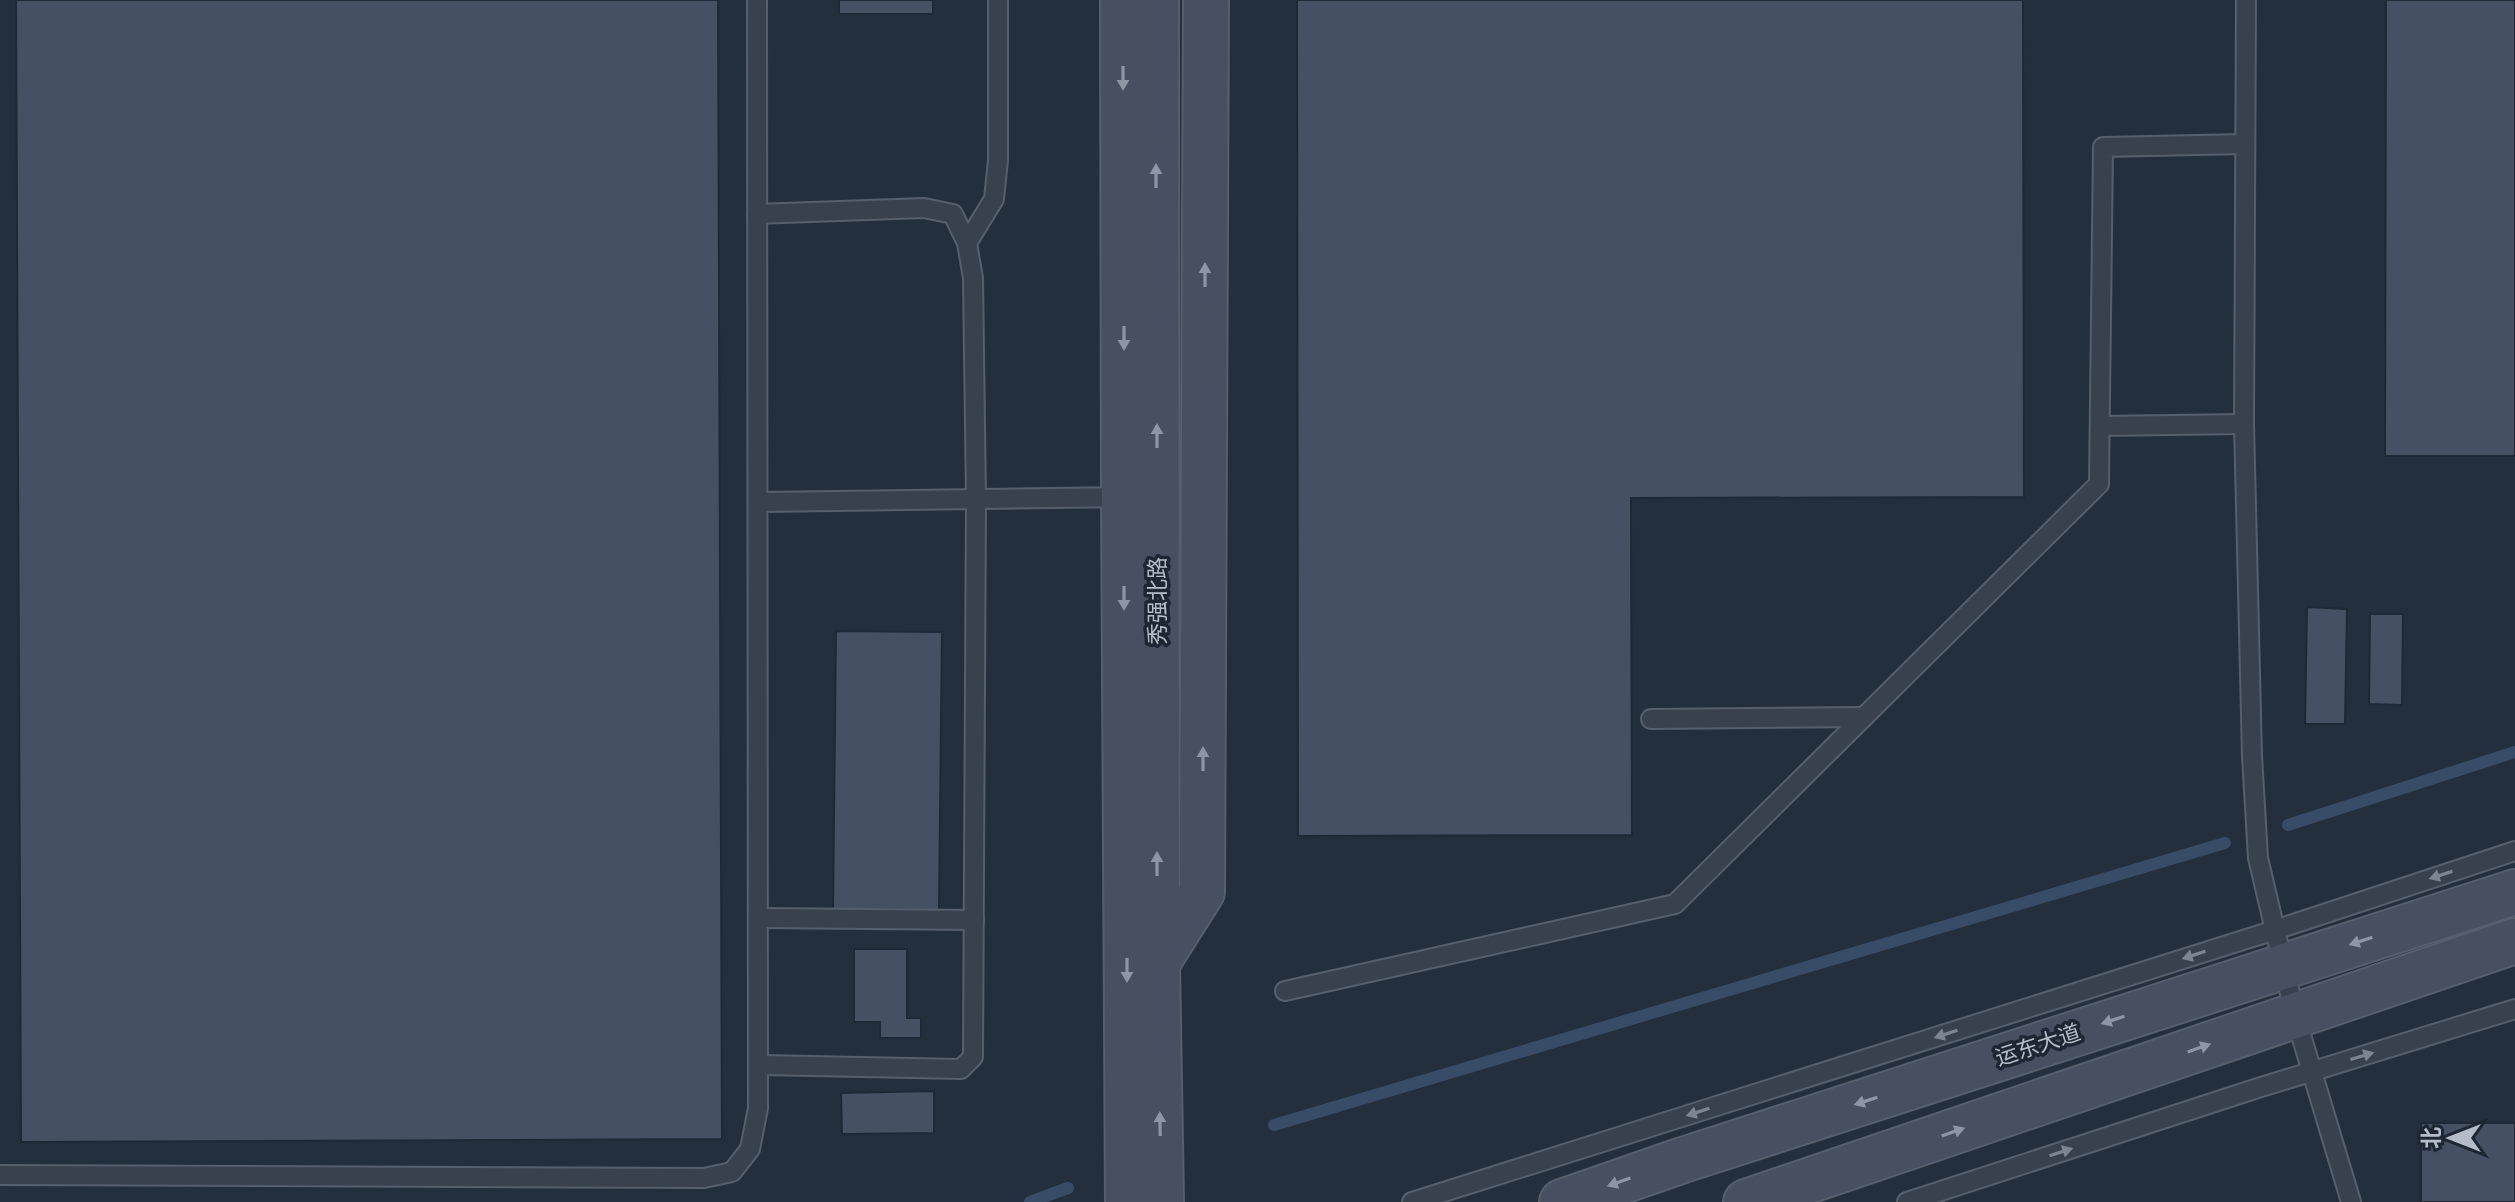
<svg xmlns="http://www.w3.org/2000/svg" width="2515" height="1202" viewBox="0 0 2515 1202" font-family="'DejaVu Sans','Noto Sans SC',sans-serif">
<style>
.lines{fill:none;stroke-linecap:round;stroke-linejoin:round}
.stream{stroke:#394c67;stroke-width:12}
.building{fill:#455162;stroke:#1f2835;stroke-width:2}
.lane-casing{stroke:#565f6c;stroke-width:22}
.secondary-casing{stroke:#565f6c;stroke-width:48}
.lane{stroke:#38414e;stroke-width:18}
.secondary{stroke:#465061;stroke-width:44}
.oneway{fill:#8e96a5}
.oneway2{fill:#7c8592}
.labels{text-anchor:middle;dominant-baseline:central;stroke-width:7;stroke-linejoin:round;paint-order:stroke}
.street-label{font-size:22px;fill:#b4bcc9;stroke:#1d2633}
</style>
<rect width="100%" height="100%" fill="#242f3e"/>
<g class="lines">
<g class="stream">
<polyline points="2288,825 2515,752"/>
<polyline points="1274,1125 2225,843"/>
<polyline points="1030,1202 1068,1188"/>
</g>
</g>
<g class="building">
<polygon points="16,0 718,0 722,1139 21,1142"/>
<rect x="839" y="0" width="94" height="14"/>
<polygon points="1297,0 2023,0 2024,497 1631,498 1632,835 1298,836"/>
<polygon points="2386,0 2515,0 2515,456 2385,456"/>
<polygon points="2307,607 2347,609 2345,724 2305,724"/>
<polygon points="2370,614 2403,614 2402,705 2369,704"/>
<polygon points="836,631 942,632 939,910 833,909"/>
<polygon points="854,949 907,949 907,1018 921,1018 921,1038 880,1038 880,1022 854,1022"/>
<polygon points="934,1091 934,1133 842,1134 841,1093"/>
<rect x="2421" y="1123" width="94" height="79"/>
</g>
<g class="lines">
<g class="lane-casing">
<g id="lane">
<polyline points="2246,0 2244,424 2252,756 2258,858 2295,1015 2351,1202"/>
<polyline points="757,214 924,208 953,214 967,243 973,278 976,499 973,1057 961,1069 758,1065"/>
<polyline points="967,243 994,199 998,160 998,0"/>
<polyline points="2100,426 2244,424"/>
<polyline points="758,502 1127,497"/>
<polyline points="1651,719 1864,717"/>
<polyline points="758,918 974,920"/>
<polyline points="1285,991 1675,904 2099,484 2103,147 2245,144"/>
<polyline points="0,1175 704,1178 732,1172 750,1149 758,1108 757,0"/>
<polyline points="1412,1202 2275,930 2515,851"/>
<polyline points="1907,1202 2258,1088 2515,1009"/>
</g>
</g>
<g class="secondary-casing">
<g id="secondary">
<polyline points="1123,0 1124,497 1128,1202"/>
<polyline points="1156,0 1157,963 1161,1202"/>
<polyline points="1157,963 1202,892 1206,0"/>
<polyline points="1562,1202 1683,1160 2515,892"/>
<polyline points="1746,1202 2515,941"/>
</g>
</g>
<use href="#lane" class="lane"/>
<use href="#secondary" class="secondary"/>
</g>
<defs><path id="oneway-solid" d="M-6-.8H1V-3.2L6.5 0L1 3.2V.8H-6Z" transform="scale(2)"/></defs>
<g class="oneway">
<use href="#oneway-solid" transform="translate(1123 78) rotate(90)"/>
<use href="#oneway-solid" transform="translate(1156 176) rotate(-90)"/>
<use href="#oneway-solid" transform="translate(1205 275) rotate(-90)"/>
<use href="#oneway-solid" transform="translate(1124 338) rotate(90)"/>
<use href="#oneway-solid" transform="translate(1157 436) rotate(-90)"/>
<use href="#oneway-solid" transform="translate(1124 598) rotate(90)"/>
<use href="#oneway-solid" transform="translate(1203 759) rotate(-90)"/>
<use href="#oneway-solid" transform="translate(1157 864) rotate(-90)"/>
<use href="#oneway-solid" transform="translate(2361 941) rotate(162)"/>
<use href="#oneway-solid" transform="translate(1127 970) rotate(90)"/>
<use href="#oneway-solid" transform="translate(2113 1020) rotate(162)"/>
<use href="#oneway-solid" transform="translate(2199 1048) rotate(-19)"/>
<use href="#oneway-solid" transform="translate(1866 1101) rotate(162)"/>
<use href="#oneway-solid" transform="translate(1160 1124) rotate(-91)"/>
<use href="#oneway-solid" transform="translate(1953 1132) rotate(-19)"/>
<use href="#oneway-solid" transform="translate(1619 1182) rotate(161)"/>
</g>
<g class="oneway2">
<use href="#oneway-solid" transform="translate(2441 875) rotate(162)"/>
<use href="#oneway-solid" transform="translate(2194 955) rotate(162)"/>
<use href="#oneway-solid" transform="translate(1946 1034) rotate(162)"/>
<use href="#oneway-solid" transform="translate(2362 1056) rotate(-17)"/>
<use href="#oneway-solid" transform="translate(1698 1112) rotate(162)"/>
<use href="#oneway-solid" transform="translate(2061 1152) rotate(-18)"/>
</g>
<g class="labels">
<g class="street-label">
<text transform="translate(1157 601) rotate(-90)">秀强北路</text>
<text transform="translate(2038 1045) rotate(-18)">运东大道</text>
</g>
</g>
<g transform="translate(2451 1138) rotate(270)" stroke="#1d2633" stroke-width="6" paint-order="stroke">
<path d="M0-6L14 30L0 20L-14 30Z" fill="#b4bcc9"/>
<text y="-12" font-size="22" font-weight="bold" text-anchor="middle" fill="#b4bcc9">北</text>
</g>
</svg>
